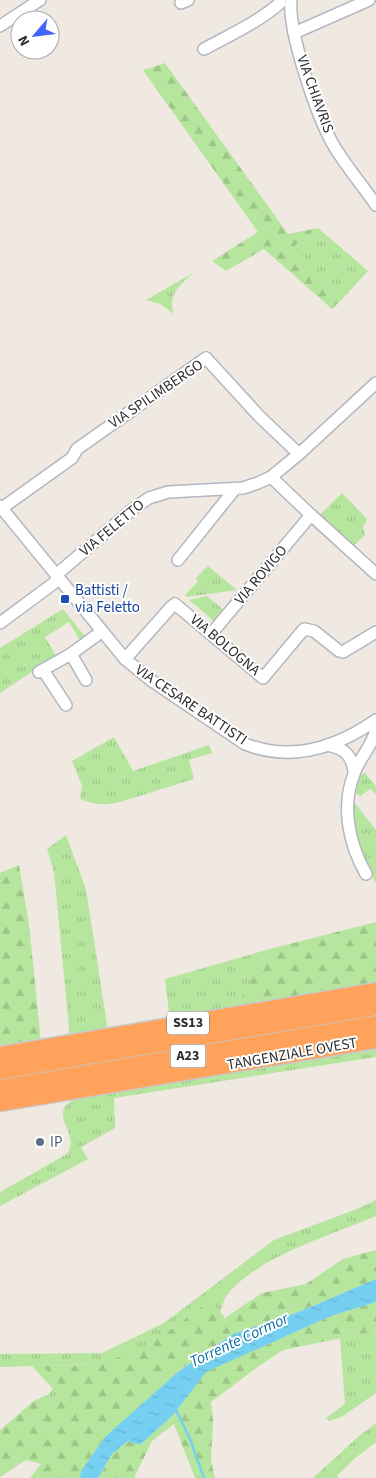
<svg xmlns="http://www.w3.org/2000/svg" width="376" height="1478" viewBox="0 0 376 1478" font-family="'Source Sans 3',sans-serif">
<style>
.grass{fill:url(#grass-tufts)}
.forest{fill:url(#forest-firs)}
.water{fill:url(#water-ripples)}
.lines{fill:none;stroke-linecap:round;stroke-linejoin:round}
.stream{stroke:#75cff0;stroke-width:2.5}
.minor-casing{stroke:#b4b7c1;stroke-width:14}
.highway-casing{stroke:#c9c9c9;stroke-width:19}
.minor{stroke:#fff;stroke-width:11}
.highway{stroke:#ffa35c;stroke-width:16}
.transit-dot{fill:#1a4fb4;stroke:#fff;stroke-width:2}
.service-dot{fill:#5c6f8a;stroke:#fff;stroke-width:2}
.labels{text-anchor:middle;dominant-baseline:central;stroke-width:4;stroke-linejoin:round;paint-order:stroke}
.shield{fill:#fff;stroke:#6d6d6d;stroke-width:1}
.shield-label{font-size:14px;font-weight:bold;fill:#2e2e2e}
.street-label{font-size:15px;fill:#2e2e2e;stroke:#fff}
.transit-label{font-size:15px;fill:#164399;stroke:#fff;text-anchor:start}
.service-label{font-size:15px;fill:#4e5e75;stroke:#fff;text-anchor:start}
.water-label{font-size:16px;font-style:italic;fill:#0d6fa3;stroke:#fff}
</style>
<defs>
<pattern id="grass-tufts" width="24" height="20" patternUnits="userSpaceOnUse" patternTransform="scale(1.25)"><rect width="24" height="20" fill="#b6e59e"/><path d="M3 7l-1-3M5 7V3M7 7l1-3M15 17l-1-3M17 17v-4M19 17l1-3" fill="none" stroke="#9dc588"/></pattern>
<pattern id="forest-firs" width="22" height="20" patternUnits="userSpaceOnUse" patternTransform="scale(1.25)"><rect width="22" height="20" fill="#b6e59e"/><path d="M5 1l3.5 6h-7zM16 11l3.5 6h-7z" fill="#9dc588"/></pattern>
<pattern id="water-ripples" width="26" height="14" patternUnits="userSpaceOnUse" patternTransform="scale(1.25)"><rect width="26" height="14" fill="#75cff0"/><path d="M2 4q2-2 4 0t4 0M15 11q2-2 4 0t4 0" fill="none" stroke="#66b2ce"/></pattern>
</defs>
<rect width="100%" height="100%" fill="#efe9e1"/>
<g class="grass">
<polygon points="318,228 368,271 345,296 292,247"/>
<path d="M 193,273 C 180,285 167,295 174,314 L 160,304 L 146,300 Z"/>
<polygon points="342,493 367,519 363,527 365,535 352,547 319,516"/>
<polygon points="208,566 237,590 187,597 185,595 198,581 196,578"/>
<polygon points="207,596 225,611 215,622 189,600"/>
<polygon points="63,609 87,639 81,642 69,622 45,637 56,656 0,693 0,648"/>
<path d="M 114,737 L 133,771 L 209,745 L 212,753 L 189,760 L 194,779 L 120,802 C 105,806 94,805 80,799 L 82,786 L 72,761 Z"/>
<polygon points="365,773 376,786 376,794 370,789 360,796 356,794 360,775"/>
<polygon points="351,798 376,830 376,883 368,870 353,830"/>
<polygon points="66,835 86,889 108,1031 70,1038 54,872 47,849"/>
<polygon points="270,949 232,1012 170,1022 165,979"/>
<path d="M 376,1045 L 376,1057 L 114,1098 L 115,1128 L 81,1147 L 88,1159 L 0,1206 L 0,1192 L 67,1154 C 81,1133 47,1115 73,1100 L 148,1087 L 163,1081 Z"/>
<path d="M 376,1200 L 376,1216 C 331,1235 257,1257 227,1295 C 224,1299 222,1307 220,1313 L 210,1301 C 177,1326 143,1355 101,1363 C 82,1366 63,1365 44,1366 L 68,1393 L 52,1402 L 48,1395 L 53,1389 L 32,1366 L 0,1367 L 0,1354 L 102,1353 L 164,1323 L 274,1240 L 357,1209 Z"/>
<polygon points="376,1331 376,1393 343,1416 329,1421 326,1418 345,1404 340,1338"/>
<polygon points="376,1423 376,1442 354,1459 337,1476 339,1478 313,1478 359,1436"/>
</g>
<g class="forest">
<polygon points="165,63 288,234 318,228 293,247 345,296 332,309 264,249 226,271 212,261 258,232 143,70"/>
<polygon points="19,865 29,924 41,1043 0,1049 0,873"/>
<polygon points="376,922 376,987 232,1012 270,949"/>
<path d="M 376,1250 L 376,1279 L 301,1311 L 233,1334 L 181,1369 L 106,1436 L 82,1471 L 80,1478 L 30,1478 L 41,1464 L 26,1460 L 0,1477 L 0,1430 L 35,1400 L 48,1395 L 52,1402 L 67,1393 L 43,1366 C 63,1365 85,1367 104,1362 C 145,1351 177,1326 210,1300 L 225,1318 L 262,1293 L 306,1284 L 343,1259 Z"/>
<polygon points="376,1302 376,1331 283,1350 256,1368 211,1402 213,1420 211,1461 215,1478 195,1478 174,1424 152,1441 134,1478 98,1478 112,1454 128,1441 140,1445 173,1415 205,1372 331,1316"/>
</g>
<polygon class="water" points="376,1279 376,1302 331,1316 206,1372 173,1415 140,1445 128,1441 112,1454 98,1478 80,1478 81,1471 106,1436 179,1371 233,1334 301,1311"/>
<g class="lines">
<polyline class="stream" points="175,1408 190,1439 204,1478"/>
<g class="minor-casing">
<g id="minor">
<path d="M 291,0 C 288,32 317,117 334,146 C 346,166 362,185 376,205"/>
<polyline points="181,3 188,0"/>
<polyline points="0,26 40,0"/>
<polyline points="294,33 369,0"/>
<path d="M 204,49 C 230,35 257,23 280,3"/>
<path d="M 0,506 L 125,659 L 152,681 L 245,744 C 291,762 336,748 376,720"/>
<polyline points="2,508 72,458 77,449 206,358 259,416 299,454"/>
<polyline points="311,515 376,574"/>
<polyline points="178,560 234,490"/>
<polyline points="56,575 133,509 149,498 168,492 243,488 258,483 271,477 299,454 376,383"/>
<polyline points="0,623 54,583 58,578"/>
<polyline points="211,634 311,515 271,477"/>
<polyline points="71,654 86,680"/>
<polyline points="125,659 172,606 175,604 263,678 304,629 314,631 339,651 343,652 376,632"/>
<polyline points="43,670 66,705"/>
<polyline points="39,672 71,654 101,632"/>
<path d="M 327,745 C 344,748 352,755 354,772"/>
<path d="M 366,874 C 349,844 341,807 354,774 C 359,758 373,746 376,729"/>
</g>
</g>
<g class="highway-casing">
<g id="highway">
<polyline points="0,1055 376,991"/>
<polyline points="0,1071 376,1007"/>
<polyline points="0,1088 376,1024"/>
<polyline points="0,1103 376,1040"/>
</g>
</g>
<use href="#minor" class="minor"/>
<use href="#highway" class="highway"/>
</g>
<rect class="transit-dot" x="60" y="594" width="10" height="10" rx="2.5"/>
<circle class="service-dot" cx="40" cy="1142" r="5"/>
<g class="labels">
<g class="shield">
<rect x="167" y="1011.5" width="42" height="23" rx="4"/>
<rect x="170.5" y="1044.5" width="35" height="23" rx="4"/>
</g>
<g class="shield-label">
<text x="188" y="1023">SS13</text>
<text x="188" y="1056">A23</text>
</g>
<g class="street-label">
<text transform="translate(315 94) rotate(70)">VIA CHIAVRIS</text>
<text transform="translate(156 394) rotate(-34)">VIA SPILIMBERGO</text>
<text transform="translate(112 528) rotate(-40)">VIA FELETTO</text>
<text transform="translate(261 575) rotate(-50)">VIA ROVIGO</text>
<text transform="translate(225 645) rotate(40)">VIA BOLOGNA</text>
<text transform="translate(191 705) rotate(34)">VIA CESARE BATTISTI</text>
<text transform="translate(292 1054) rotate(-10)">TANGENZIALE OVEST</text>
</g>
<g class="transit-label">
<text x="75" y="590">Battisti /<tspan x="75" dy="17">via Feletto</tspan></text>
</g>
<g class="service-label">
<text x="50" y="1142">IP</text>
</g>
<g class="water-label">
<text transform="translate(239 1340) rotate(-25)">Torrente Cormor</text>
</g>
</g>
<g transform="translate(35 35) rotate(242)"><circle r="24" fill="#ffffff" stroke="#ababab"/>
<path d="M0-4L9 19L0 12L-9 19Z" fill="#4264fb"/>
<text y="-8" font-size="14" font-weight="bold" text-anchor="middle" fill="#2e2e2e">N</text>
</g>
</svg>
